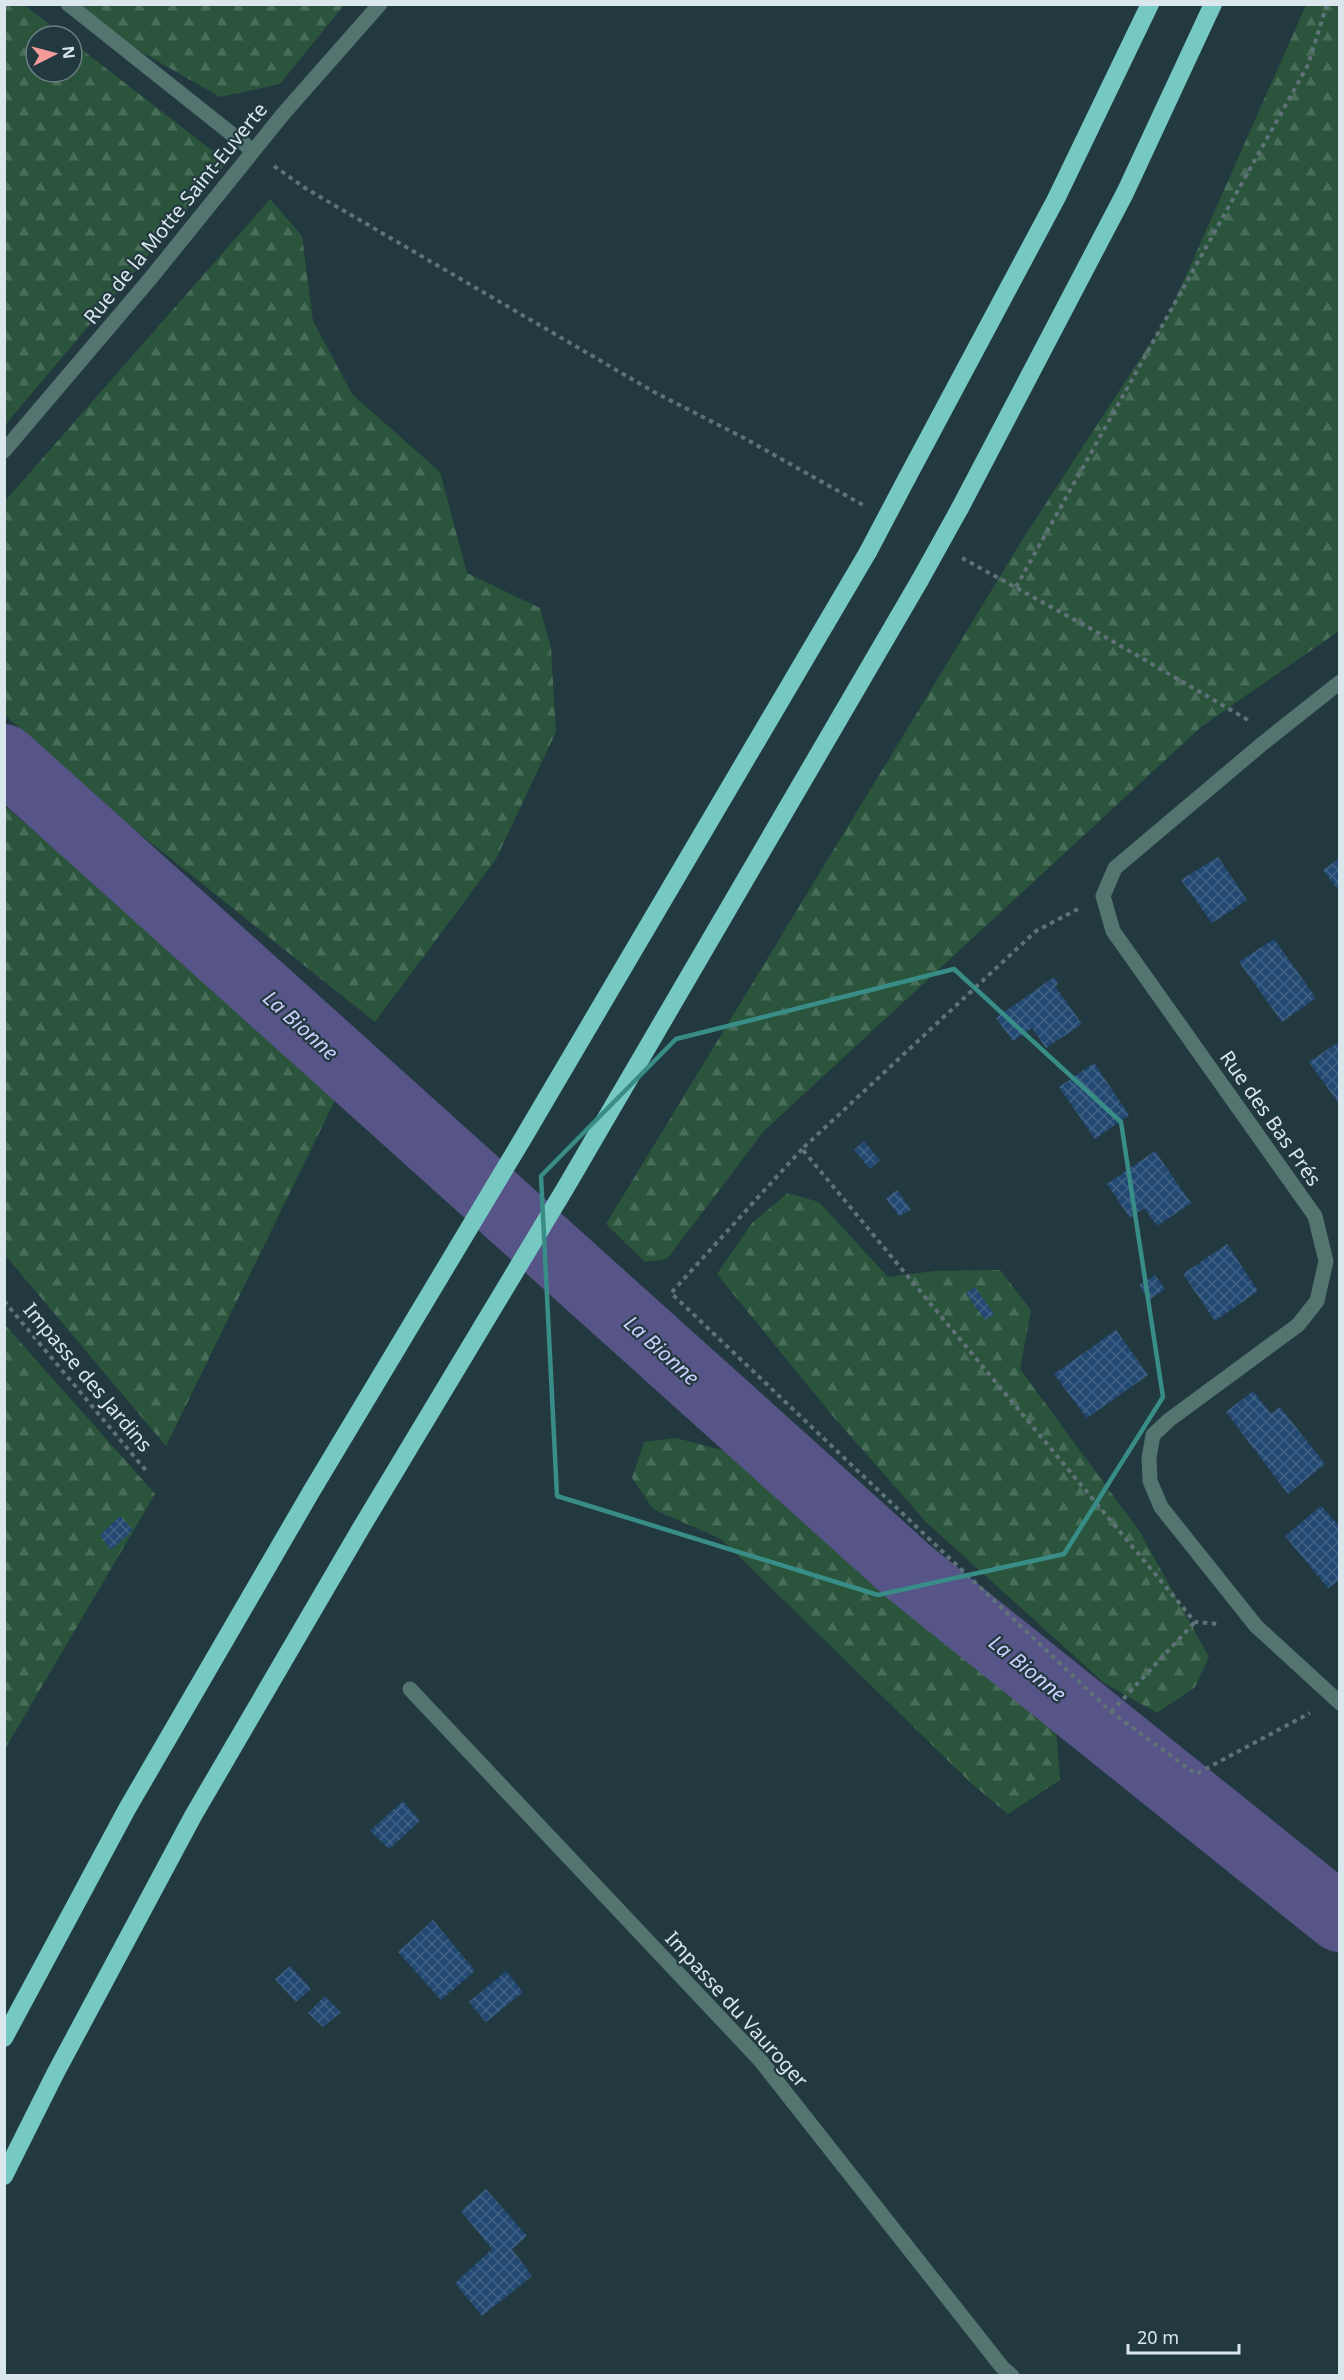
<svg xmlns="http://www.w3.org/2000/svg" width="1344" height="2380" viewBox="0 0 1344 2380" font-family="'Noto Sans',sans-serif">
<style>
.forest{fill:url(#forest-firs)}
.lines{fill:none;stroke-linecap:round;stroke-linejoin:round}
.river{stroke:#575488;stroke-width:68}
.building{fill:url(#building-cross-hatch)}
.path{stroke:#5e7278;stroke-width:4;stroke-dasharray:4.5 4.5;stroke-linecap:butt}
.minor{stroke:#547470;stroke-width:15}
.highway{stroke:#76c9c2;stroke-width:18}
.highway-bridge{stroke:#76c9c2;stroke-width:18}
.marked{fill:none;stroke:#388d87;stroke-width:4.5;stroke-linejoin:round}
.labels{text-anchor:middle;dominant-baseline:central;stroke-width:4.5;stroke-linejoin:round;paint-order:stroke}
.street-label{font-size:20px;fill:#dae7ec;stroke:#223940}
.water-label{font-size:21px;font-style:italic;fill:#cdcdfe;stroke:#223940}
</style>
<defs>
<pattern id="forest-firs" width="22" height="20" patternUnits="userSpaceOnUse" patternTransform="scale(1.5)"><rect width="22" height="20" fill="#2a543b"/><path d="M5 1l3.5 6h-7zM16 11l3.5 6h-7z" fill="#486d58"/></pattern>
<pattern id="building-cross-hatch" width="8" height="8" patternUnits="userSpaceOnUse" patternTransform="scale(1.5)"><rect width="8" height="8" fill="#234972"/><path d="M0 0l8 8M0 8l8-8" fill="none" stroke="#426386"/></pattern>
</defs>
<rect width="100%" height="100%" fill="#223940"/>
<g class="forest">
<polygon points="23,4 64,36 36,36 36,72 72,72 72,42 227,162 5,425 4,5"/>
<polygon points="63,5 344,5 280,84 220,97 63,7"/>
<polygon points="1306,5 1339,5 1339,631 1201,727 764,1131 667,1259 645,1262 606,1224 1024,537 1168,316"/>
<polygon points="270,199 302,236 313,321 352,394 440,472 467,573 540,608 551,648 556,732 496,859 375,1022 110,810 5,715 5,501"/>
<polygon points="5,806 339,1092 166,1446 5,1255"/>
<polygon points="788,1193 819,1202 888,1277 934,1271 1000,1270 1031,1310 1020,1369 1140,1532 1209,1657 1195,1687 1157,1713 1103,1682 926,1522 832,1415 717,1274 752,1223"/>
<polygon points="5,1325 155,1494 5,1749"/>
<polygon points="676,1438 737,1454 1056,1730 1060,1780 1008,1814 971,1783 721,1539 653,1509 632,1478 644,1442"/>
</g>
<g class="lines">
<polyline class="river" points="4,758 909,1572 1340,1918"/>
</g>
<g class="building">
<polygon points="1218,857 1247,900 1212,923 1181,880"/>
<polygon points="1340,858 1340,892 1323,870"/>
<polygon points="1274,939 1316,998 1282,1022 1239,962"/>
<polygon points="1054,977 1058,984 1055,986 1082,1024 1046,1048 1032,1028 1013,1041 996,1018"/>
<polygon points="1340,1041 1340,1105 1309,1062"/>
<polygon points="1094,1063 1129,1115 1095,1139 1059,1087"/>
<polygon points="864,1141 880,1160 870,1169 854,1150"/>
<polygon points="1155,1151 1191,1203 1157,1226 1144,1208 1130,1218 1107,1184"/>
<polygon points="897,1190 911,1210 899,1216 886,1198"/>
<polygon points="1227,1244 1258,1291 1215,1321 1183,1274"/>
<polygon points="1155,1275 1165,1289 1149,1300 1139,1285"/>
<polygon points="975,1287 994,1314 985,1320 966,1293"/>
<polygon points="1116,1330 1148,1375 1087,1418 1054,1374"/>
<polygon points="1253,1391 1271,1414 1280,1407 1325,1464 1288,1494 1226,1412"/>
<polygon points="1321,1506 1340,1527 1340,1580 1328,1588 1285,1536"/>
<polygon points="120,1516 133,1530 111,1550 100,1535"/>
<polygon points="403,1801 420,1821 389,1849 370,1831"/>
<polygon points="433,1920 475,1971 441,2000 398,1952"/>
<polygon points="290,1966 311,1989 296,2002 275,1979"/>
<polygon points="506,1971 523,1992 486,2022 469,2002"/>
<polygon points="325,1996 341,2012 323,2027 308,2013"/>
<polygon points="486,2189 527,2236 512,2249 532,2276 482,2316 455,2283 492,2249 461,2211"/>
</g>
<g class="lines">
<g class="path">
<polyline points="274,166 305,188 654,392 744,438 863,505"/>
<polyline points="962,558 1095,631 1248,720"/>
<polyline points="1016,587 1308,65 1327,4"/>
<polyline points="1078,909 1036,931 802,1149 1195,1622 1219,1624"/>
<polyline points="802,1149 671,1293 1111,1712 1196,1774 1310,1713"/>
<polyline points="4,1301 148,1473"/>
<polyline points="1111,1712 1195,1622"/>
</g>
<g class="minor">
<polyline points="68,4 253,151"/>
<polyline points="4,451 150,279 284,113 380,4"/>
<polyline points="1340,682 1262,744 1115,868 1103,896 1113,931 1315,1216 1326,1261 1317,1301 1298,1325 1169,1420 1153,1435 1149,1458 1150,1481 1161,1507 1256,1626 1340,1703"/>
<polyline points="410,1689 760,2060 1002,2367 1012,2376"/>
</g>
<g class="highway">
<polyline points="907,478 1056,199 1150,4"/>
<polyline points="960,508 1125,193 1213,4"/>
<polyline points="4,2038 127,1809 311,1492 522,1140 868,552"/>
<polyline points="4,2176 55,2074 193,1816 361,1528 566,1187 920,580"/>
</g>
<g class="highway-bridge">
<polyline points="868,552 907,478"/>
<polyline points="920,580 960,508"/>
</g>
</g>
<path class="marked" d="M 954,969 L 1121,1122 L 1163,1397 L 1064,1554 L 878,1595 L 557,1496 L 541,1176 L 676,1039 Z"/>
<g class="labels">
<g class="street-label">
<text transform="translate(175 213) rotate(-51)">Rue de la Motte Saint-Euverte</text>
<text transform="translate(1271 1118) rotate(55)">Rue des Bas Prés</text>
<text transform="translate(88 1377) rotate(50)">Impasse des Jardins</text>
<text transform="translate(737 2009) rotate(48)">Impasse du Vauroger</text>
</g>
<g class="water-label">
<text transform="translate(301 1025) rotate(42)">La Bionne</text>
<text transform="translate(662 1350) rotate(42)">La Bionne</text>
<text transform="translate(1028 1668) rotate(39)">La Bionne</text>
</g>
</g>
<rect width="1344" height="2380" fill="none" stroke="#dae7ec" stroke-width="12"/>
<g transform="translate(54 54) rotate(84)"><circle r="28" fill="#223940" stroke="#6c7f85" stroke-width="1.5"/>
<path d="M0-4.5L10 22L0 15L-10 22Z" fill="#f59b99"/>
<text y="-9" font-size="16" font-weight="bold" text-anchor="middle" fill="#dae7ec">N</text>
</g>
<path d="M1128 2344v9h111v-9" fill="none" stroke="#dae7ec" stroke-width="3"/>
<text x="1137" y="2344" font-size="18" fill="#dae7ec" stroke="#223940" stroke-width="4.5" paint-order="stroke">20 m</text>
</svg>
